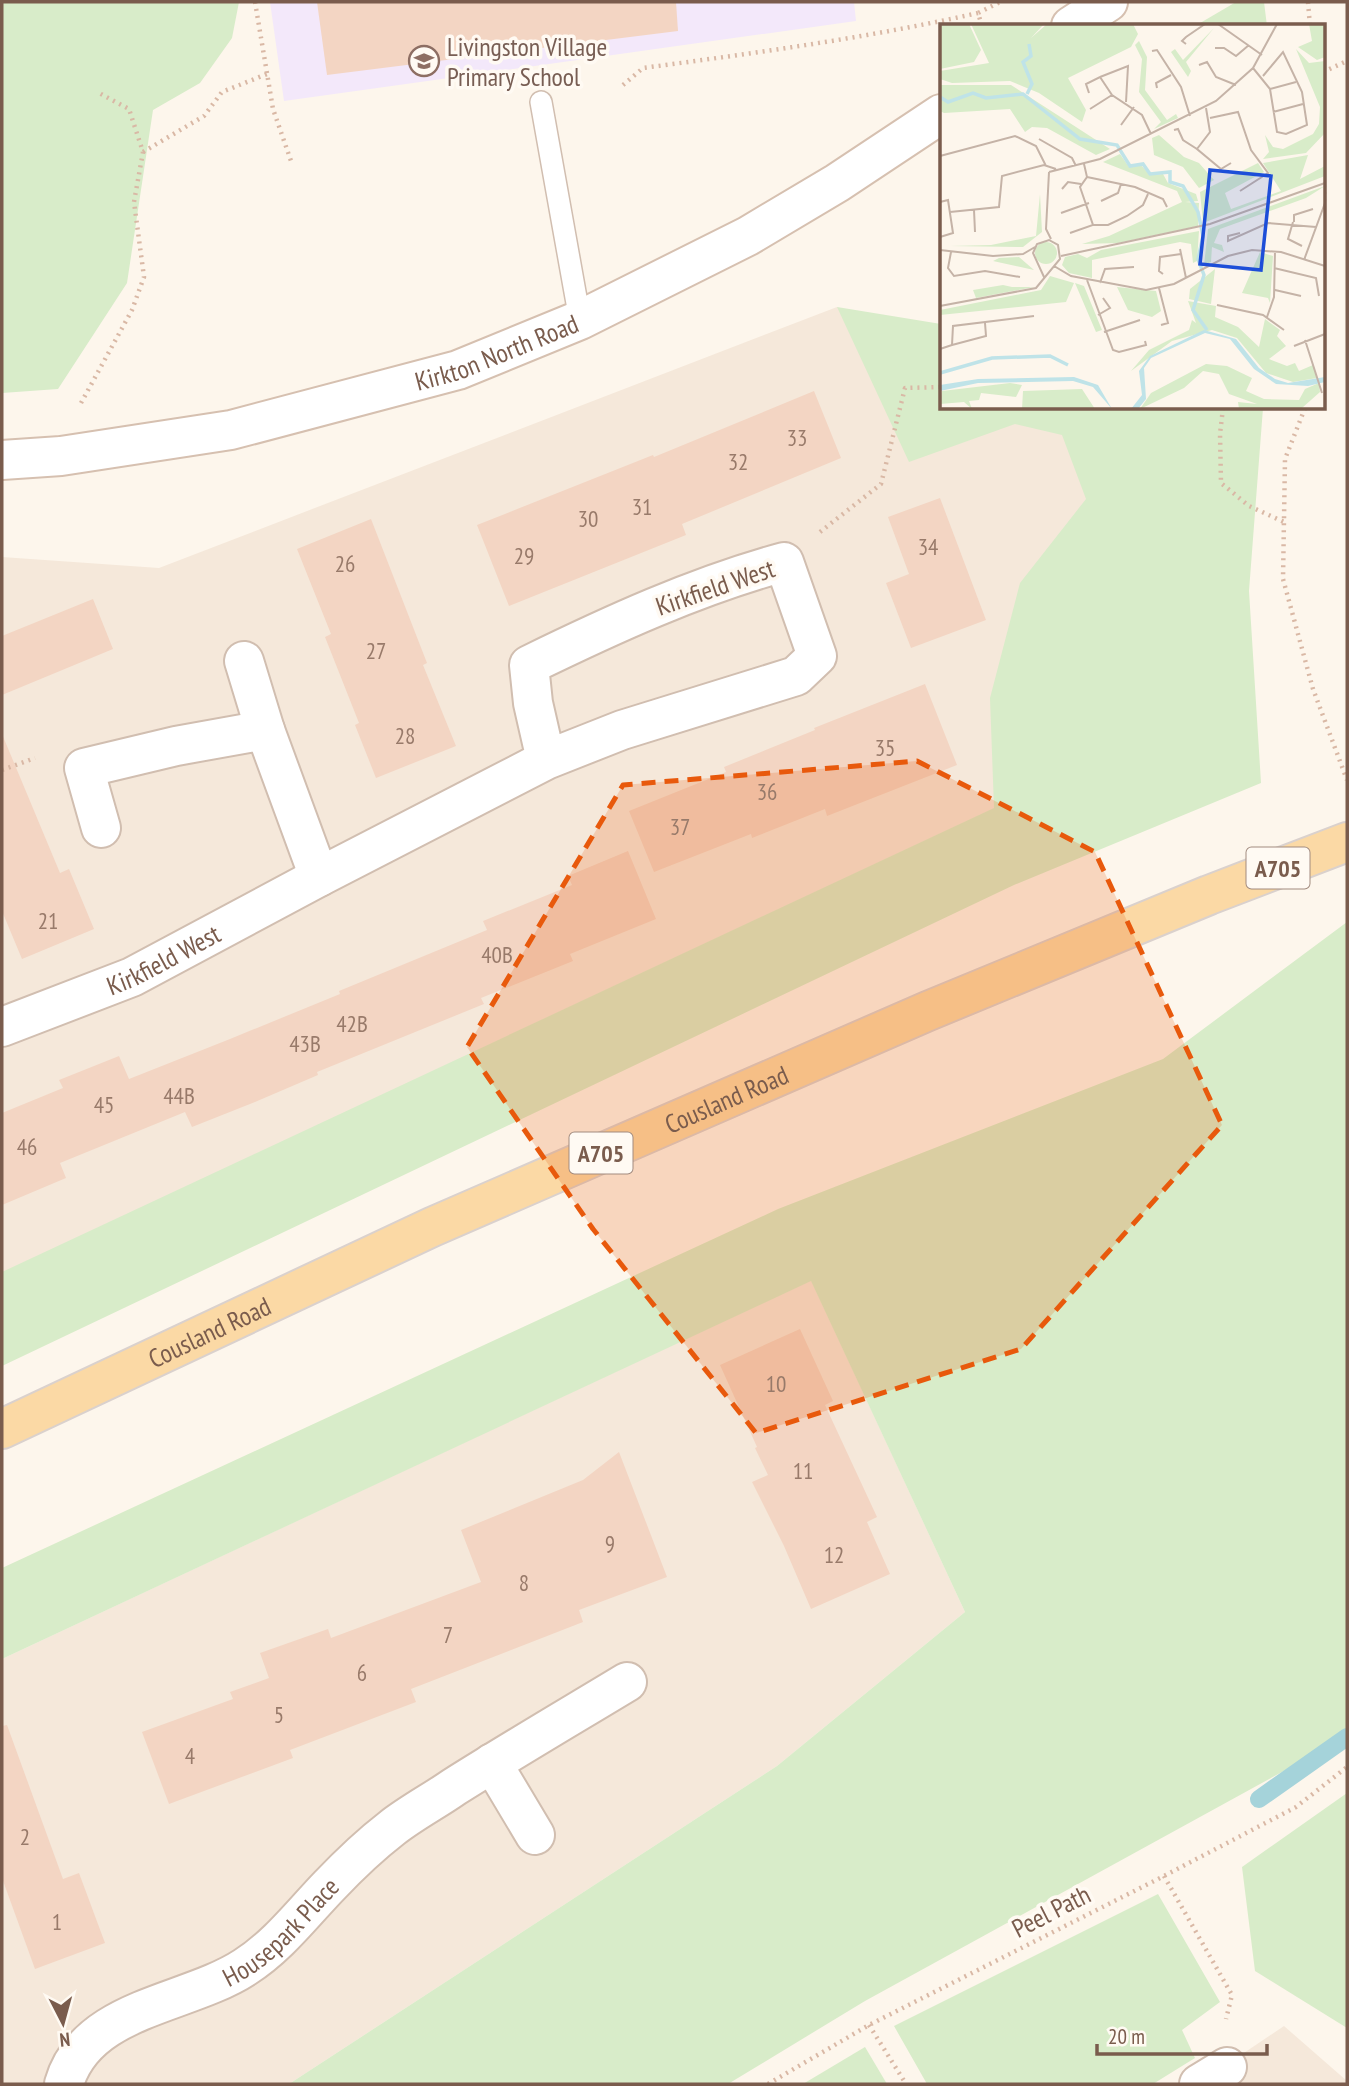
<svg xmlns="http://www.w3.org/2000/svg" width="1349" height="2086" viewBox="0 0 1349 2086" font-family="'PT Sans Narrow',sans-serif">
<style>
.residential{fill:#f5e8da}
.education{fill:#f3e8fa}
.green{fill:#d8ecc9}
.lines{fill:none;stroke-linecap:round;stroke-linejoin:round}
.stream{stroke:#a5d3da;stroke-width:18}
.building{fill:#f3d5c3}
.lane-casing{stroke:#d1beb0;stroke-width:24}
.street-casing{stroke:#d1beb0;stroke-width:42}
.secondary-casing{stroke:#d6c0b0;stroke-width:42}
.primary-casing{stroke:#dad1cd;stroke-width:42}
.path{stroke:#d9b8a5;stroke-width:4.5;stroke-dasharray:2 5;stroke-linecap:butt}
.lane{stroke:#fff;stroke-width:21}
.street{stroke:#fff;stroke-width:38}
.secondary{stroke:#fff;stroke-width:38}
.primary{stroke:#fbd9a5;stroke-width:38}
.marked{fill:#e8590c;fill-opacity:0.2;stroke:#e8590c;stroke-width:5;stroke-dasharray:14 9;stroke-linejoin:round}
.labels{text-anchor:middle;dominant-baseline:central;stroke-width:7;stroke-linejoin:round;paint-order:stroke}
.number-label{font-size:23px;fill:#987a6a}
.shield{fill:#fffaf3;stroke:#a28b7f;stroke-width:2}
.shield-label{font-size:24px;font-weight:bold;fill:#7a5c4d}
.education-label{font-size:26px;fill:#785e54;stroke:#fffaf3;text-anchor:start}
.street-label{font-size:26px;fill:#7a5c4d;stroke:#fffaf3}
.inset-river{fill:none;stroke:#bfe3e8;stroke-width:3.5}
.inset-road{fill:none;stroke:#c5b3a7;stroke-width:2}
.view{fill:#1d4ed8;fill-opacity:0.15;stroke:#1d4ed8;stroke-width:3.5}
.inset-edge{fill:none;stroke:#7a5c4d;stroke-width:3.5}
</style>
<rect width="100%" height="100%" fill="#fdf6ec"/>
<g class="residential">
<polygon points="837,307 941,364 941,408 1023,408 1125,463 1115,763 2,1320 2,557 159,568"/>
<polygon points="811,1280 965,1612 777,1766 289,2084 2,2084 2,1659"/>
<polygon points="1284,2026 1347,2081 1347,2084 1198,2084"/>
</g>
<polygon class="education" points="270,2 854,2 856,21 284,101"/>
<g class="green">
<polygon points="2,2 239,2 232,38 200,83 153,110 127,283 58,389 2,393"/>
<polygon points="1236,2 1264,2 1267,26 1195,26"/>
<polygon points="837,307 941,324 941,408 1120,408 1122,410 1124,408 1263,408 1249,591 1261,783 1014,885 2,1366 2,1272 994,808 990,698 1020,583 1086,499 1062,435 1015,424 909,462"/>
<polygon points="1347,922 1347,1729 1322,1750 865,2001 728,2084 289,2084 777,1766 965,1612 811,1281 2,1659 2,1568 778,1209 1163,1059"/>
<polygon points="1347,1793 1347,2028 1255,1971 1242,1867"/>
<polygon points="1158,1894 1220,2002 1182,2030 1195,2058 1153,2084 927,2084 894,2026"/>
<polygon points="865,2047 887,2084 803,2084"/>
</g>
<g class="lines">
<polyline class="stream" points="1259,1799 1347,1737"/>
</g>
<g class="building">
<polygon points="317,2 676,2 678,31 327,75"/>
<polygon points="814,391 841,458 682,524 686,535 509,606 477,525 653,455 654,457"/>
<polygon points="940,498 986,620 911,648 886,583 909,574 888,517"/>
<polygon points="371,519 427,663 423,665 456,746 376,778 355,725 359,723 325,637 331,634 297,549"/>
<polygon points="93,599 113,649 2,695 2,636"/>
<polygon points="925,684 957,765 827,816 825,809 752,838 751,834 654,872 629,811 726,772 724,767 815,730 814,728"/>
<polygon points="2,734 60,873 69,869 94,929 22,959 2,911"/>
<polygon points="628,851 656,919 570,954 573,961 481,998 484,1004 317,1072 318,1075 255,1102 192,1127 185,1112 60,1163 66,1178 2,1205 2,1113 63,1088 59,1080 119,1056 129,1079 230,1039 340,994 339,991 487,930 483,921 572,885 568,876"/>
<polygon points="800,1329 833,1401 825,1405 877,1517 867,1522 890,1574 811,1609 784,1546 752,1482 768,1475 755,1448 757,1447 720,1365"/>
<polygon points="619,1452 667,1577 579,1610 583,1622 411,1689 416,1702 290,1750 293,1758 169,1804 142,1732 233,1699 230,1692 269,1678 260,1653 328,1629 331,1638 481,1582 461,1530 583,1480"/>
<polygon points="7,1725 63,1879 79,1873 105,1943 35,1969 2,1878 2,1726"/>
</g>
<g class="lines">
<g class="lane-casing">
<polyline id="lane" points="541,102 580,320"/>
</g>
<g class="street-casing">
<g id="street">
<polyline points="244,661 265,730"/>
<polyline points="101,828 84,768 176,746 265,730 319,877"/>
<path id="s1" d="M 2,1027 L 132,977 L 319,877 L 546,760 L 622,730 L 796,676 L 817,656 L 784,562 C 696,586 611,625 529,665 L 533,703 L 546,760"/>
<polyline points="492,1763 535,1835"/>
<path id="s2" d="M 64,2084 C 86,2007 187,2005 245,1967 C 278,1946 302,1914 329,1886 C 348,1866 370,1845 392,1828 C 411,1813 434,1801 454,1787 C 511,1751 569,1717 627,1682"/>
<polyline points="1199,2084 1227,2067"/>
</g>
</g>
<g class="secondary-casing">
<g id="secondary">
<polyline points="1071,26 1108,2"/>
<path id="s3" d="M 2,460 L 61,456 L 231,430 L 458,370 L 580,320 L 748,236 L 837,183 L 941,114"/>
</g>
</g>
<g class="primary-casing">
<g id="primary">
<path id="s4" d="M 2,1429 L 432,1227 L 928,1011 L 1209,895 L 1347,842"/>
</g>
</g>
<g class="path">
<polyline points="255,2 273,109 291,161"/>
<polyline points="1308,2 1310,26"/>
<polyline points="982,26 978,13 1000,2"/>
<polyline points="1323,72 1347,61"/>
<path d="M 623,85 L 643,68 C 755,53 867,38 978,13"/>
<polyline points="143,152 204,116 222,92 267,74"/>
<polyline points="1323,171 1324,188 1323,272"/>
<polyline points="81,403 132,310 144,277 134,202 143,152 129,109 99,93"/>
<polyline points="1223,408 1220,434 1221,483 1249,506 1284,522"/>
<polyline points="1305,408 1285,459 1283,579 1313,689 1347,780"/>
<polyline points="820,532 881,484 905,388 941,387"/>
<polyline points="2,770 35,758"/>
<polyline points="1164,1876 1232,1995 1226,2019"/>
<polyline points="869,2025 906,2084"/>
<polyline points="768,2084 869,2025 1164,1876 1296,1807 1347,1767"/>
</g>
<use href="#lane" class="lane"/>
<use href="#street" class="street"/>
<use href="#secondary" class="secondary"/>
<use href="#primary" class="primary"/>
</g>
<path class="marked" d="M 917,761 L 1095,852 L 1222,1125 L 1021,1349 L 756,1433 L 593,1229 L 467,1047 L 623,785 Z"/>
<defs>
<g id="school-ring" transform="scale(1.575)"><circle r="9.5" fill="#fffaf3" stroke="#8d6e63" stroke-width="1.5"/><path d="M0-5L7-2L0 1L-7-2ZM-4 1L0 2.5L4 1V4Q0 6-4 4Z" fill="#8d6e63"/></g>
</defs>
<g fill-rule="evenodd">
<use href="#school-ring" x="424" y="61"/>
</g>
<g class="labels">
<g class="number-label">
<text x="797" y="437">33</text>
<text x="738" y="461">32</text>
<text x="642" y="506">31</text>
<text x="588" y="518">30</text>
<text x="928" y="546">34</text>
<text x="524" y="555">29</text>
<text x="345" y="563">26</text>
<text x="376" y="650">27</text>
<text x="405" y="735">28</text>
<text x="885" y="747">35</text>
<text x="767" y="791">36</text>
<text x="680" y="826">37</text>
<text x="48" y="920">21</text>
<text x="497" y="954">40B</text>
<text x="352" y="1023">42B</text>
<text x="305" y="1043">43B</text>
<text x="179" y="1095">44B</text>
<text x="104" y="1104">45</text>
<text x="27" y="1146">46</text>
<text x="776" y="1383">10</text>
<text x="803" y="1470">11</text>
<text x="610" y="1543">9</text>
<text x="834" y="1554">12</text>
<text x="524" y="1582">8</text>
<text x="448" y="1634">7</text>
<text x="362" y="1672">6</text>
<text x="279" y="1714">5</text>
<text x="190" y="1755">4</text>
<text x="25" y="1836">2</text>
<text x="57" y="1921">1</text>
</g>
<g class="shield">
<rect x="1246.5" y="847.5" width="63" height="41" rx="5"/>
<rect x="569.5" y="1132.5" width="63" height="41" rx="5"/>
</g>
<g class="shield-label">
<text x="1278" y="868">A705</text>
<text x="601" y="1153">A705</text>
</g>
<g class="education-label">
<text x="447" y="46">Livingston Village<tspan x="447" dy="30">Primary School</tspan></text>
</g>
<g class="street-label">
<text stroke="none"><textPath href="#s3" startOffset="508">Kirkton North Road</textPath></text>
<text transform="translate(715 587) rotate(-19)">Kirkfield West</text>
<text stroke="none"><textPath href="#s1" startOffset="175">Kirkfield West</textPath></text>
<text stroke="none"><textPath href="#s4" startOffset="796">Cousland Road</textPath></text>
<text stroke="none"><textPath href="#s4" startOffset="229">Cousland Road</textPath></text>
<text transform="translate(1051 1911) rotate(-27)">Peel Path</text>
<text stroke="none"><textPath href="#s2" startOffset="273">Housepark Place</textPath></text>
</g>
</g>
<g transform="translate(940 24)">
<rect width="385" height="385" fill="#fdf6ec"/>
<path d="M 0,0 L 29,0 L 41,26 L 34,38 L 0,45 ZM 31,0 L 104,0 L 91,14 L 107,0 L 193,0 L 198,10 L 191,23 L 128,54 L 146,86 L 142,98 L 99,69 L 70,57 L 12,59 L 0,55 L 0,47 L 49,39 ZM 369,0 L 385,0 L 385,33 L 377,36 L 358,23 L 372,17 ZM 274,4 L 246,38 L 251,47 L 248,53 L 231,28 L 235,25 L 243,36 ZM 199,17 L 207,33 L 205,66 L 227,96 L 236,90 L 238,94 L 214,105 L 221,98 L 199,68 L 202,35 L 195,21 ZM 356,25 L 369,39 L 385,37 L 385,109 L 366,129 L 323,135 L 329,128 L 325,111 L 333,123 L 343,125 L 373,110 L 379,100 L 380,83 ZM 0,61 L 71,61 L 170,125 L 156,131 L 107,104 L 92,103 L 85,108 L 70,85 L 4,89 L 0,87 ZM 219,111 L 244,133 L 259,139 L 274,156 L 259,164 L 243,143 L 214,131 L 212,114 ZM 180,130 L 189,143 L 201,141 L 210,151 L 223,150 L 228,159 L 256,170 L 258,177 L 245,178 L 259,179 L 258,202 L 178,219 L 142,220 L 169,212 L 242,178 L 237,167 L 163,138 ZM 368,131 L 360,155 L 385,142 L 385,152 L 263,199 L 260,168 L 318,139 L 324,148 L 285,169 L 291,185 L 341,167 L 323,139 ZM 385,162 L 366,174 L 280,205 L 274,219 L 282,221 L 284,228 L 272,223 L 271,238 L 264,241 L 268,205 ZM 100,170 L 102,208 L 83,223 L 10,222 L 51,221 L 96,212 ZM 259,207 L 257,237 L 253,239 L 251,220 L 240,218 L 152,236 L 152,254 L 129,249 L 122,241 L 125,233 L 138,230 L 147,234 L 161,226 ZM95 229a11 11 0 1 1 22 0a11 11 0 1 1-22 0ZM 320,228 L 333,232 L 330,279 L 328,274 L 302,269 ZM 79,233 L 94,246 L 53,237 L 59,234 ZM 275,245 L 271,280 L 249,275 L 250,265 ZM 110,252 L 134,259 L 126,278 L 0,291 L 0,286 L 101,266 ZM 135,259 L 144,262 L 162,306 L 156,308 ZM 63,261 L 72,263 L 94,263 L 36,274 L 33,266 ZM 177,263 L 216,267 L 221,287 L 212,293 L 188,286 ZM 248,277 L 276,282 L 275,293 L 298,303 L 319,323 L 325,295 L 340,306 L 337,312 L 346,322 L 329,335 L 347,342 L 355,339 L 359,347 L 373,341 L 377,354 L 353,358 L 326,349 L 297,314 L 272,306 L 232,317 L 191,347 L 209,326 L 249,306 L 252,296 L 256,299 ZM 266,340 L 287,342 L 312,354 L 306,367 L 324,375 L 359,376 L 365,365 L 379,359 L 380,368 L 362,384 L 368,385 L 299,385 L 298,378 L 317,380 L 289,370 L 279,350 L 263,347 L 244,364 L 200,385 L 211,369 ZM 70,359 L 82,361 L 76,373 L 41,369 L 39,376 L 29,377 L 32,385 L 24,378 L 0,380 L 2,367 ZM 142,365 L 155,385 L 82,385 L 83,367 Z" fill="#d8ecc9"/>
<path d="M 264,306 L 296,315 L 319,344 L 335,355 L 348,359 L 385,353 L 385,358 L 368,362 L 336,360 L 314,345 L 290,315 L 265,309 L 211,334 L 204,344 L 206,375 L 198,385 L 191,385 L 202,371 L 199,347 L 210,332 ZM 134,353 L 158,361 L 172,385 L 153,363 L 133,357 L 38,359 L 0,367 L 0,361 L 38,355 Z" fill="#bfe3e8"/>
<path class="inset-river" d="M 87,70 L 92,60 L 83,38 L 91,32 L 89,20M 0,73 L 8,78 L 33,69 L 46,74 L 83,70 L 140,115 L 177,121 L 190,142 L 203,140 L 210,150 L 230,148 L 230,158 L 243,162 L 258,188 L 263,212 L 258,235 L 264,251 L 253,286 L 267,306M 0,349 L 52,334 L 110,332 L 128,341"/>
<path class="inset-road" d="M 278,0 L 322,31M 246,20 L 242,17 L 246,13 L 265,0M 275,24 L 284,24 L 296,32 L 309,21M 212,27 L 217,26 L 241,63 L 250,92M 259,41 L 267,38 L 276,53 L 296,61M 313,44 L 330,65 L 337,108 L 346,110 L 367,101 L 362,68 L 343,28 L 323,52M 160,53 L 188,42 L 186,78M 217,64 L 216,59 L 231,51M 330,65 L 356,58M 149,69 L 146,60 L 160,53 L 172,71 L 202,91 L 211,110M 266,84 L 270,108 L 257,125 L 281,145 L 291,139M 150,85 L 172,71M 333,88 L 363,80M 270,94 L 298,88 L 311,126 L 328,149 L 300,167M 181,101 L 194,83M 234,106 L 238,105 L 243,116 L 257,125M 99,115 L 132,134 L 136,142M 0,132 L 75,112 L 96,122 L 106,142M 109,148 L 160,135 L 276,77 L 313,44 L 337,0M 109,148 L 106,205 L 111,215M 147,153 L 195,163 L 223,175 L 227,183M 122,165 L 128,158 L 141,160M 161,177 L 178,169 L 181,160M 0,178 L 8,176 L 13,209 L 0,213M 34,186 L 35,208M 10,188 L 59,183 L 62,152 L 104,141 L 116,145M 121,189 L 149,179M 353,198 L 348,215 L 362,222M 354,198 L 354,191 L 373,185M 153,201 L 168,201 L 187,192 L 203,181 L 208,170M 130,209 L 153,201 L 140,163 L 147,153 L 144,140M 300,209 L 288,212 L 288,217 L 328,199 L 376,203M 240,225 L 246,254M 0,226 L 53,232 L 83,230 L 95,223M 11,228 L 8,244 L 14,252 L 45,247 L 80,253M 121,232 L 270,200 L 385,159M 364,236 L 385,179M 114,242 L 131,252 L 206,266 L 234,260 L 288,232 L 312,226 L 341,228 L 385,242M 334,244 L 376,254 L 379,272M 223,250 L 219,247 L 220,233 L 241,230M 147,256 L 173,326 L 179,328 L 206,321 L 205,317M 160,259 L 165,245 L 194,243M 219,264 L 228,299 L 221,301M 335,266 L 361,272M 277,281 L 323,291 L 344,306M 0,282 L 96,264 L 120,235 L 118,221 L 109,216 L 97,220 L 93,229 L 104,253M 158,291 L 170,284 L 163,274M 327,293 L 334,273 L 335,227M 164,308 L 200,296M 365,316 L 382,369M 12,321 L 46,312 L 45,299M 354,322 L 385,310M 0,325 L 12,321 L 13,302 L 94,292"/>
<path class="view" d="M 270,146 L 331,152 L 321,246 L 260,240 Z"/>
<rect width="385" height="385" class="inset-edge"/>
</g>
<rect width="1349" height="2086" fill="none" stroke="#7a5c4d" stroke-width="7"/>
<g transform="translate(63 2023) rotate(174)" stroke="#fffaf3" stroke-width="5" paint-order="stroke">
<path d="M0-5L12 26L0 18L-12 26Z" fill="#7a5c4d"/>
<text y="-10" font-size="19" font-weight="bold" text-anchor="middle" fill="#7a5c4d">N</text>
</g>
<path d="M1097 2044v10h170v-10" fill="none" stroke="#7a5c4d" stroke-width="3.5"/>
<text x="1108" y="2044" font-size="21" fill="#7a5c4d" stroke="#fffaf3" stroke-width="5" paint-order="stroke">20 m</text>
</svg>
